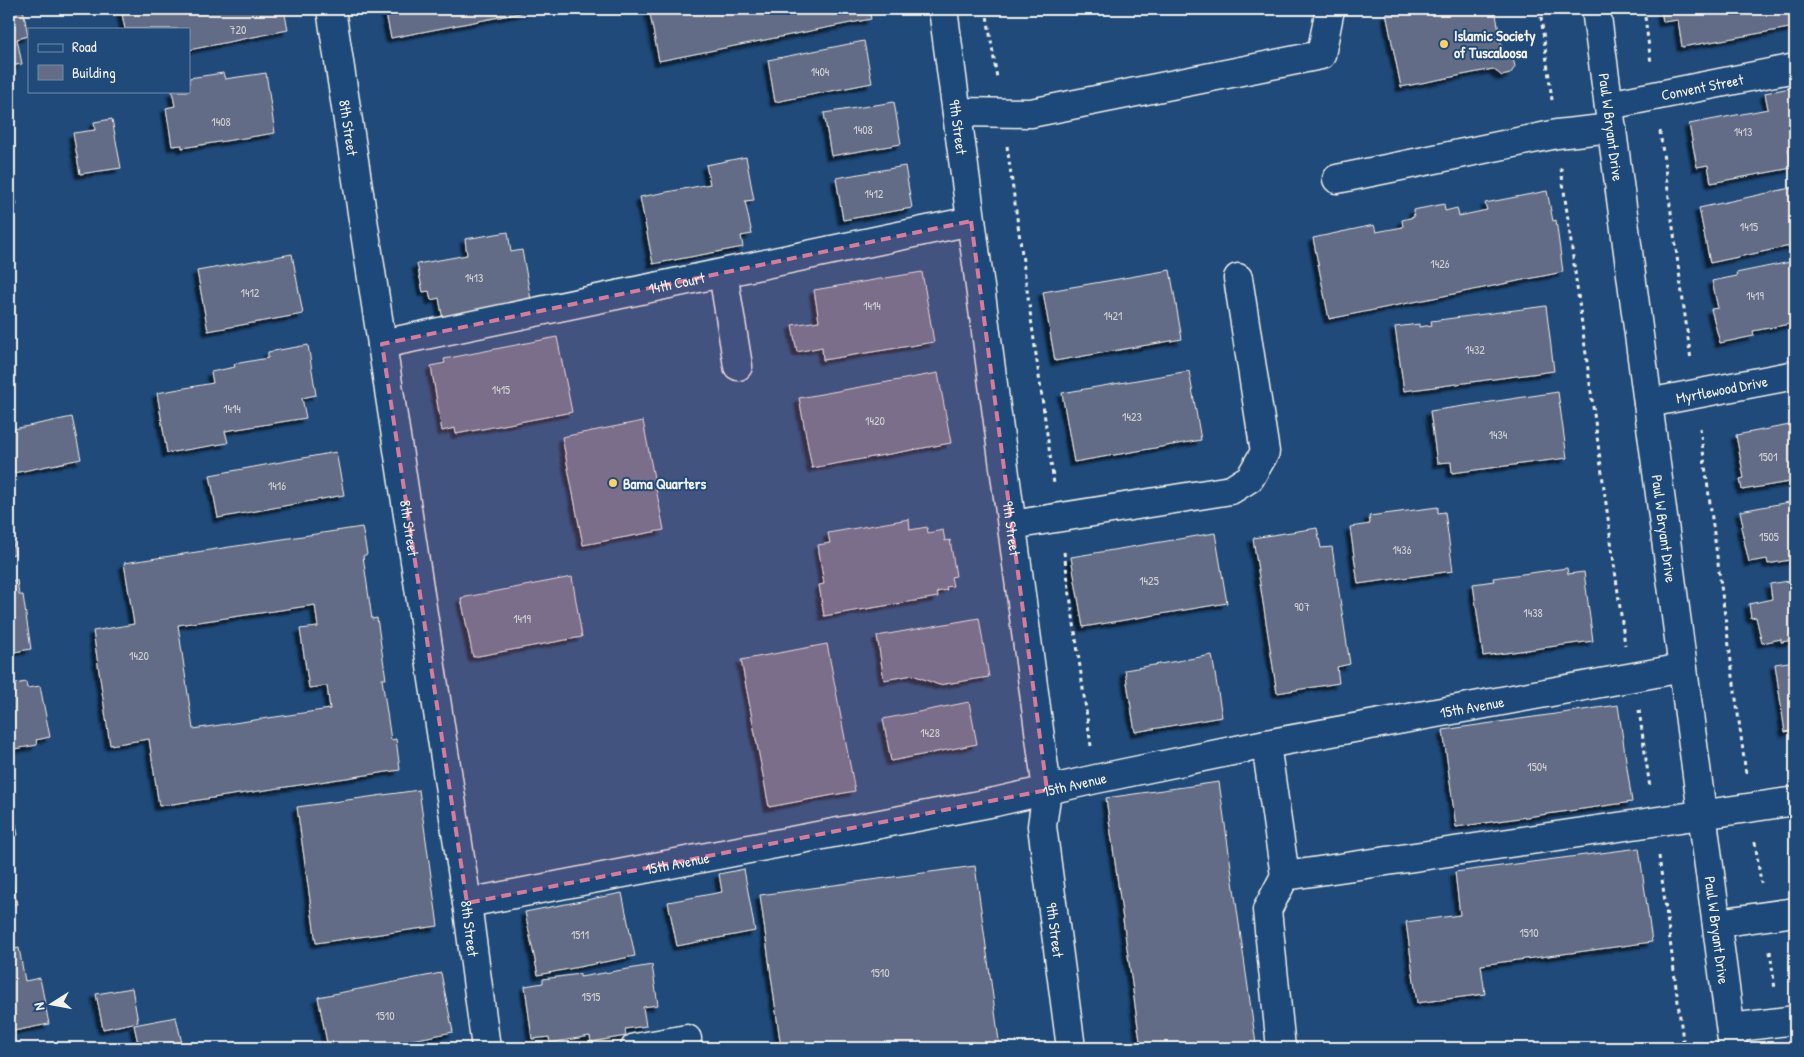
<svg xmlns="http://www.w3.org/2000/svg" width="1804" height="1057" viewBox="0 0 1804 1057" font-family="'Patrick Hand',sans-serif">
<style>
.building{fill:#646c86;stroke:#f4f1e8;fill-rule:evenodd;filter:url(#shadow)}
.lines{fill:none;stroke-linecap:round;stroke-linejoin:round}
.minor-casing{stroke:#f4f1e8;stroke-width:31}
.path{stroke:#f4f1e8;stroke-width:3;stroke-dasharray:4 4;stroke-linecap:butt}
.minor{stroke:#1f4a7a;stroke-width:28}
.marked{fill:#d87a9a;fill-opacity:0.2;stroke:#d87a9a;stroke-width:4;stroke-dasharray:10 6;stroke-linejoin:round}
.poi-dot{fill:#ffd166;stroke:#1f4a7a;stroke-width:2}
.labels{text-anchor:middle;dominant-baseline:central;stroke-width:4;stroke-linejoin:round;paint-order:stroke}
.number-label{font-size:12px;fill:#d0d0d0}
.poi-label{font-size:15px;font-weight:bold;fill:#f4f1e8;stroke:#1f4a7a;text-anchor:start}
.street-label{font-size:15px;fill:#f4f1e8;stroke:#1f4a7a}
</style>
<defs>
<filter id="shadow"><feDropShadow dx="-4.5" dy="4.5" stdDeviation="1" flood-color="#0009"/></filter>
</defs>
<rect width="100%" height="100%" fill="#1f4a7a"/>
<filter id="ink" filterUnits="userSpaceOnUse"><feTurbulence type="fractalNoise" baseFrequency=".02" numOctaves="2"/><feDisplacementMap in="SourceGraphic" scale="10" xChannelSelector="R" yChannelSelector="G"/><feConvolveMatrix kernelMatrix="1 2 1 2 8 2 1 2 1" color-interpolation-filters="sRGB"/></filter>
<g filter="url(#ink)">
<g class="building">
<polygon points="9,9 23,9 28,36 17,39 22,64 9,66"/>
<polygon points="121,9 284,9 288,30 189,50 189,29 125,29"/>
<polygon points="385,9 541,9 391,38"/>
<polygon points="649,9 869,9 871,19 659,61"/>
<polygon points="1407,9 1495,9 1503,54 1513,58 1515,67 1510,74 1502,76 1493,69 1401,87 1386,13"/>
<polygon points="1661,9 1795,9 1795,27 1682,47 1678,20 1663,22"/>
<polygon points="864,41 872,83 775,102 768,60"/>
<polygon points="223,73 225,79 266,73 275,133 182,148 182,145 172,146 166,108 175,106 172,91 189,91 189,78"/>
<polygon points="1795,87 1795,138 1793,138 1794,148 1788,149 1792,168 1711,183 1708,165 1697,167 1689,124 1768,109 1765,93"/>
<polygon points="894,102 901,144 831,156 824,113"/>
<polygon points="112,119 121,168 80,174 73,133 95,130 94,122"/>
<polygon points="746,157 754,200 745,201 752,234 741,236 743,247 653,264 640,197 710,184 706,165"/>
<polygon points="905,166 912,208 843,220 836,178"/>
<polygon points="9,173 17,205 9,207"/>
<polygon points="1795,187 1795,245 1710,263 1699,208"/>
<polygon points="1547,191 1553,221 1556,220 1563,272 1329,319 1313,238 1374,225 1376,232 1403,227 1402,220 1414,217 1413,210 1444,204 1445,211 1457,208 1459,216 1487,210 1485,203"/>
<polygon points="508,232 511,252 522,250 532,305 443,320 439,298 431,300 429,291 423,292 417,264 467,255 465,239"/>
<polygon points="292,254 303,314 208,331 197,271"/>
<polygon points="1795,261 1795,323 1753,331 1754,336 1720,343 1711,309 1718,308 1712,281 1737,276 1736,273"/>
<polygon points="1170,270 1182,339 1055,361 1043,292"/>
<polygon points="922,272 934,342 823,360 822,347 797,352 792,325 819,321 814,290"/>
<polygon points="1546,306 1554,371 1404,391 1395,327 1419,324 1419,327 1432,325 1431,321"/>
<polygon points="557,337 572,412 456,434 455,428 442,431 431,366 445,363 444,359"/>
<polygon points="308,345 316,395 302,398 306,418 225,431 228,443 167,453 157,393 213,383 211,372 235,367 234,364 268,358 268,352"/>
<polygon points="1189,371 1201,440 1074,462 1062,393"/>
<polygon points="938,373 951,443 812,468 799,398"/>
<polygon points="1558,392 1567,458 1452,473 1451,462 1437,463 1430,411"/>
<polygon points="72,417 81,459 9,474 9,430"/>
<polygon points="643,421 664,530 583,545 562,437"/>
<polygon points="1795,424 1795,481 1742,490 1740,479 1744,478 1736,435"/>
<polygon points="336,452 344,495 218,518 210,475"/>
<polygon points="1795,501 1795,559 1768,564 1767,559 1749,562 1741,527 1743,526 1740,511"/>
<polygon points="1438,507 1438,513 1445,512 1453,571 1358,584 1350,527 1370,524 1369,516"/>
<polygon points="909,519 910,530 927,527 928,533 943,530 945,541 950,540 956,576 951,577 953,586 946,587 947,590 937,592 938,597 824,616 819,585 824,584 818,545 830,543 828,533"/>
<polygon points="9,521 15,554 9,555"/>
<path d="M 362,527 L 367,554 L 363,556 L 372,619 L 377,618 L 386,679 L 382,679 L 391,740 L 396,739 L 400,770 L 159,806 L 149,739 L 110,745 L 93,631 L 134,624 L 124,563 ZM 315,605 L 318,627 L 300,629 L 309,688 L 327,686 L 330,709 L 193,729 L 178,625 Z"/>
<polygon points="1317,528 1321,548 1332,547 1350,664 1337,667 1339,683 1277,693 1253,538"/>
<polygon points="1215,533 1227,603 1083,627 1071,557"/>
<polygon points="1567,568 1568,574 1584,572 1593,641 1483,656 1473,584 1494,581 1493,578"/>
<polygon points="572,577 582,637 473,657 461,598"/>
<polygon points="17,580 19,595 23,595 31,649 9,653 9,581"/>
<polygon points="1795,580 1795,640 1781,642 1781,639 1762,643 1756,617 1751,618 1749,604 1772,599 1770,584"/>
<polygon points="979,618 989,677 939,685 913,675 884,680 877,636"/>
<polygon points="827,644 855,791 769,807 741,660"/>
<polygon points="1212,655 1222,717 1135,732 1125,670"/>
<polygon points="1795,661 1795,730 1785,732 1775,664"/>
<polygon points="26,682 27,688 40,686 50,737 36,740 37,745 9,750 9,685"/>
<polygon points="969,702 977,744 891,761 883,719"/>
<polygon points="1618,705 1632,802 1456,827 1443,730"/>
<polygon points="1219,782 1256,1044 1226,1048 1141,1048 1106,798"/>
<polygon points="419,790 438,926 316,943 297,807"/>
<polygon points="13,808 18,835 9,837 9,809"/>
<polygon points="1639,848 1652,942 1481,965 1485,994 1417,1003 1406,922 1460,915 1455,872"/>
<polygon points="9,863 17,904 9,906"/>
<polygon points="975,866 1000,1048 781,1048 760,895"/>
<polygon points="744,869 755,931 677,946 668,902 722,892 719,874"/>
<polygon points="622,893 635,956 538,975 525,912"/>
<polygon points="19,948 25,981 40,978 49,1024 9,1032 9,950"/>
<polygon points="652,965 658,1005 643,1007 646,1026 625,1029 626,1036 591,1042 590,1036 550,1043 549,1037 532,1039 525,986 543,983 543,979 580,974 580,977"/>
<polygon points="441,973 453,1032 372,1048 328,1048 318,997"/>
<polygon points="132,988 138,1022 103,1029 96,994"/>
<polygon points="176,1017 183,1048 139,1048 134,1025"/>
</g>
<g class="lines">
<g class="minor-casing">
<g id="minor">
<path id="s1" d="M 331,9 L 467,903 L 486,1048"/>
<path id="s2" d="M 943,9 L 1047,790 L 1042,826 L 1071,1048"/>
<path id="s3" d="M 1596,9 L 1733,1048"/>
<path id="s4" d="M 1609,105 L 1795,68"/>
<polyline points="957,112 1031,113 1321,55 1330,9"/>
<polyline points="1337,179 1557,134 1612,128"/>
<polyline points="723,273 738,366"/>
<path id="s5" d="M 382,344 L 971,221"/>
<path id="s6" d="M 1648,403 L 1795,375"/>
<polyline points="1012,525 1231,490 1250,478 1265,452 1238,278"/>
<polyline points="1266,744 1285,876 1795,801"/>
<path id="s7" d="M 467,903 L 995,802 L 1096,779 L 1266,744 L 1683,668"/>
<polyline points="1717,923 1795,912"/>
<polyline points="1731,1028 1795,1020"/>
<polyline points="635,1048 687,1039"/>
<polyline points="1281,1048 1267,910 1285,876"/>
</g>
</g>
<g class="path">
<polyline points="986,9 997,78"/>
<polyline points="1540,9 1552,100"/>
<polyline points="1644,9 1651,63"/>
<polyline points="1660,131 1691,360"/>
<polyline points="1007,146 1054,484"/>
<polyline points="1561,168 1625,645"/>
<polyline points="1700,428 1746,774"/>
<polyline points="1064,552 1091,746"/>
<polyline points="1639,710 1650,788"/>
<polyline points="1755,842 1761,883"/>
<polyline points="1659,856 1684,1048"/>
<polyline points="1770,951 1775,989"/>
</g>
<use href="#minor" class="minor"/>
</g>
</g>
<path class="marked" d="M 971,221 L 1047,790 L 467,903 L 382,344 Z"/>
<g class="poi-dot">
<circle cx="1444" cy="44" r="5"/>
<circle cx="613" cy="483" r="5"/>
</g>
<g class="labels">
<g class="number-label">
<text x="238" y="29">720</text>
<text x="820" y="71">1404</text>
<text x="221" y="121">1408</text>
<text x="863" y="129">1408</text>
<text x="1743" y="131">1413</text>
<text x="874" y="193">1412</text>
<text x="1749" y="226">1415</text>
<text x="1440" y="263">1426</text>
<text x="474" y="277">1413</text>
<text x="250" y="292">1412</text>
<text x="1755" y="295">1419</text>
<text x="872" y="305">1414</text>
<text x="1113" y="315">1421</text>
<text x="1475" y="349">1432</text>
<text x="501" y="389">1415</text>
<text x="232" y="408">1414</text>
<text x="1132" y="416">1423</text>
<text x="875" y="420">1420</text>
<text x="1498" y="434">1434</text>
<text x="1768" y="456">1501</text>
<text x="277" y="485">1416</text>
<text x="1769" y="536">1505</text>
<text x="1402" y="549">1436</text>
<text x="1149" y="580">1425</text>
<text x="1302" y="606">907</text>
<text x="1533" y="612">1438</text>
<text x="522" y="618">1419</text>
<text x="139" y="655">1420</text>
<text x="930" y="732">1428</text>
<text x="1537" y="766">1504</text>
<text x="1529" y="932">1510</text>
<text x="580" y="934">1511</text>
<text x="880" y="972">1510</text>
<text x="591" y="996">1515</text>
<text x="385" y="1015">1510</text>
</g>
<g class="poi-label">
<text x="1454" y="35">Islamic Society<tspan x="1454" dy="17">of Tuscaloosa</tspan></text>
<text x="623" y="483">Bama Quarters</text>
</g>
<g class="street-label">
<text stroke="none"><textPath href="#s4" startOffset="95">Convent Street</textPath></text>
<text stroke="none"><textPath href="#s2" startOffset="119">9th Street</textPath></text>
<text stroke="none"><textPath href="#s3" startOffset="119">Paul W Bryant Drive</textPath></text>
<text stroke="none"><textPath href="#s1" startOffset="120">8th Street</textPath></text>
<text stroke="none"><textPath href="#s5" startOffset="301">14th Court</textPath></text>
<text stroke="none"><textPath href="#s6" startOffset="75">Myrtlewood Drive</textPath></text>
<text stroke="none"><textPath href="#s1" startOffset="525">8th Street</textPath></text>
<text stroke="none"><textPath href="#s2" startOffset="524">9th Street</textPath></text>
<text stroke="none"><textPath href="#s3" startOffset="524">Paul W Bryant Drive</textPath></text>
<text stroke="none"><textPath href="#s7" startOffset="1024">15th Avenue</textPath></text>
<text stroke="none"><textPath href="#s7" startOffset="619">15th Avenue</textPath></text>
<text stroke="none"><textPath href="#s7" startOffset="214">15th Avenue</textPath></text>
<text stroke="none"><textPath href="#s1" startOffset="930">8th Street</textPath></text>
<text stroke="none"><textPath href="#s2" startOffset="929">9th Street</textPath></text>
<text stroke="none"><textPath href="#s3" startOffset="929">Paul W Bryant Drive</textPath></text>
</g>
</g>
<rect width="1804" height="1057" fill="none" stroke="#1f4a7a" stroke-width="30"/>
<rect x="15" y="15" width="1774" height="1027" fill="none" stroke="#f4f1e8" stroke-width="2" filter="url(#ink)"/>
<rect x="28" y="28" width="162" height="65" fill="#1f4a7a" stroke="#748da6"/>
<rect x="38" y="44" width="25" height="8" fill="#1f4a7a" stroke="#748da6"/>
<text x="72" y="52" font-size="15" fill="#f4f1e8">Road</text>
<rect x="38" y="65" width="25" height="15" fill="#646c86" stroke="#748da6"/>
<text x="72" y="78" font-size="15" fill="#f4f1e8">Building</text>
<g transform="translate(52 1004) rotate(259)" stroke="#1f4a7a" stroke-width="4" paint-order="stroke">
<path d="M0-4L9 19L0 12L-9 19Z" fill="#f4f1e8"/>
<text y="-8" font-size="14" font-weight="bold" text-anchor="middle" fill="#f4f1e8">N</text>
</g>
</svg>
